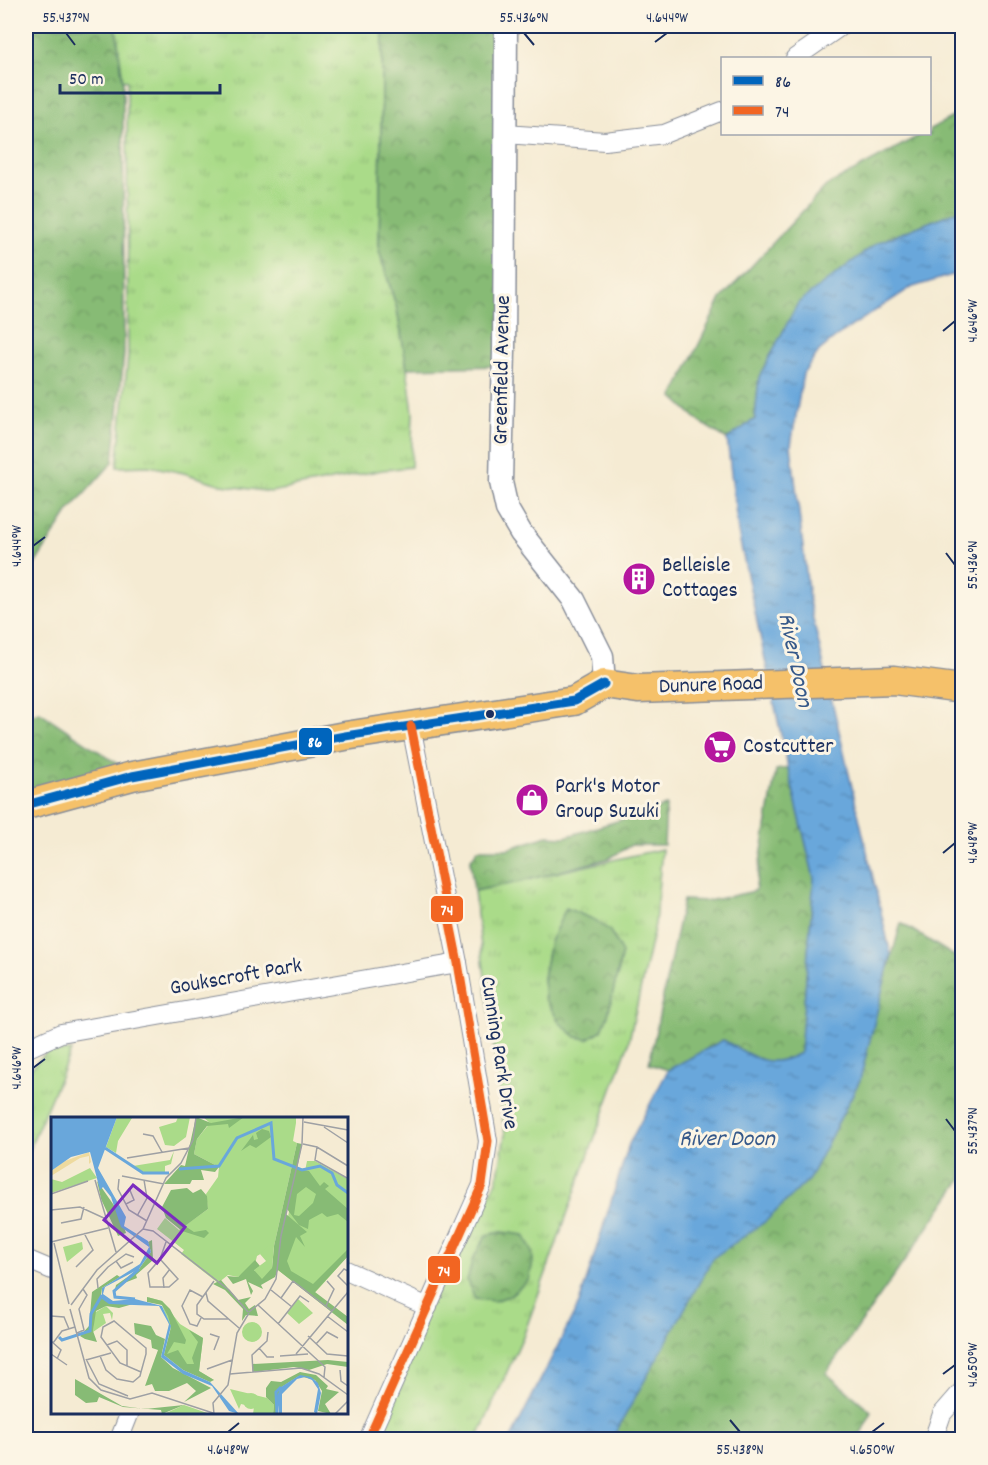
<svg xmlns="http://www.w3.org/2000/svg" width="988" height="1465" viewBox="0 0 988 1465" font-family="Dekko,sans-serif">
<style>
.grass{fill:url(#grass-tufts);stroke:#628574;stroke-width:1.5;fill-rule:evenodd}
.forest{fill:url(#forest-crowns);stroke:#51756a;stroke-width:1.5}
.water{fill:url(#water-ripples);stroke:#426b9c;stroke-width:1.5}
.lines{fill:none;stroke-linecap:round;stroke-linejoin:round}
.minor-casing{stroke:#888d98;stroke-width:20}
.tertiary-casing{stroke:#888d98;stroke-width:25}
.primary-casing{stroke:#888d98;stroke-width:31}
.minor{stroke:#fff;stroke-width:18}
.tertiary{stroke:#fff;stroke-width:22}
.primary{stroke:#f5c16b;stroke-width:28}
.bus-1-casing{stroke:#fcf5e5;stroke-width:14}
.bus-2-casing{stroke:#fcf5e5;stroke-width:14}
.bus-1{stroke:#0065bd;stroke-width:9}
.bus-2{stroke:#f26522;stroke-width:9}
.ticks{fill:none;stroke:#1b2f5e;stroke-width:2}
.bus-dot{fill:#1b2f5e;stroke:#fcf5e5;stroke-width:2}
.labels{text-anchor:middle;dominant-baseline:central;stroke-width:6;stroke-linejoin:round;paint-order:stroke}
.street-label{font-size:22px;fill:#1b2f5e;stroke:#fcf5e5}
.poi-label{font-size:22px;fill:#1b2f5e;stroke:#fcf5e5;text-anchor:start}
.water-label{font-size:24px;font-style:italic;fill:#36598a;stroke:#fcf5e5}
.inset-river{fill:none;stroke:#69a7db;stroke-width:3}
.inset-road{fill:none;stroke:#9ea0a4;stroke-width:1.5}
.view{fill:#7b2cbf;fill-opacity:0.15;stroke:#7b2cbf;stroke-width:3}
.inset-edge{fill:none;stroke:#1b2f5e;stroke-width:3}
.line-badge{stroke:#fcf5e5;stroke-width:2}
.badge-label{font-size:16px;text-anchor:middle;font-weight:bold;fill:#fff}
.neatline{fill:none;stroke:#1b2f5e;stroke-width:2}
.ticks-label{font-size:15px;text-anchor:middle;fill:#1b2f5e}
</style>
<defs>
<pattern id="grass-tufts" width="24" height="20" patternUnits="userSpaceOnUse" patternTransform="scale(1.5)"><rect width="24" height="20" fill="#aadb89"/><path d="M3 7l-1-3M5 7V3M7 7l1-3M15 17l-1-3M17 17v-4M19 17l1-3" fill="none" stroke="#92bc79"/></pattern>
<pattern id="forest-crowns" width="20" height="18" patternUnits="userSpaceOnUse" patternTransform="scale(1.5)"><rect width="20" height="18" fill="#87bb75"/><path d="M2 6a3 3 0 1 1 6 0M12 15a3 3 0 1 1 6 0" fill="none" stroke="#6e9863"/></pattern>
<pattern id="water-ripples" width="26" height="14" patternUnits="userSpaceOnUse" patternTransform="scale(1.5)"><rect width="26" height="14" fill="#69a7db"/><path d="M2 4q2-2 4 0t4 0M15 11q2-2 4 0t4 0" fill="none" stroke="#5688b5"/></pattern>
</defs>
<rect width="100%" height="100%" fill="#fcf5e5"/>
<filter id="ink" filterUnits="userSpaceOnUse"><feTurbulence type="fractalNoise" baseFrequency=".0167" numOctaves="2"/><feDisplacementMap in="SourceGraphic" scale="12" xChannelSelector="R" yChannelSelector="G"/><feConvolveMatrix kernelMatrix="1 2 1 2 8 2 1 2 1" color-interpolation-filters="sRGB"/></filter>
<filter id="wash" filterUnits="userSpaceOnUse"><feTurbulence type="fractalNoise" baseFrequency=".008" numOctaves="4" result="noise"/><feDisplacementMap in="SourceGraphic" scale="24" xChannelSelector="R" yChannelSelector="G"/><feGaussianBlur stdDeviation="1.35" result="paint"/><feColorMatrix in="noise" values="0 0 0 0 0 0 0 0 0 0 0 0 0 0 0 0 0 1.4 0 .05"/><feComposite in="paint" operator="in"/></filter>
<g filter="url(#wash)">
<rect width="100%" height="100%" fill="#f5ebd3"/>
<g class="grass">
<polygon points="26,26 383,26 379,250 397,309 407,368 413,412 411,467 382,470 271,492 222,485 184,473 149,466 117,467 128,356 127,81 26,35"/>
<path d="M 662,849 L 655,924 L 628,1045 L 524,1334 L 477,1439 L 379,1440 L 428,1307 L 497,1181 L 505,1135 L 474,891 ZM 550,942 L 619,970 L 612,991 L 545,999 L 543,978 Z"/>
<polygon points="71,1051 26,1156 26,1073 47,1052"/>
</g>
<g class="forest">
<polygon points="26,26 116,26 123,82 124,354 113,462 69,511 26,578"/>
<polygon points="383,26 506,26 503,366 407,368 397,309 379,250"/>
<polygon points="962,112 962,209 877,243 759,377 755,419 727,439 701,423 673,397 721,299 826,186 922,134 930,134 930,129"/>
<polygon points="40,712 131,773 26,804 26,716"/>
<path d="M 788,768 L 814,878 L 800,1054 C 765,1071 753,1056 723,1040 L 668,1070 L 649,1064 L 683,900 L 708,901 L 755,891 L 776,770 Z"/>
<polygon points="666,806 664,845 631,845 610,858 520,882 474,891 470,861 478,849 508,849 547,836 565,837"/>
<polygon points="566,908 595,920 610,931 622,953 608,1015 602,1030 588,1039 576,1037 560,1023 545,999 543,978 550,942"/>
<polygon points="901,923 962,961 962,1179 826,1373 872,1412 858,1439 605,1440 665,1274 872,1027"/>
<polygon points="502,1232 524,1235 532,1251 533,1262 529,1280 509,1296 494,1301 475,1299 467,1281 472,1261 486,1235"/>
</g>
<path class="water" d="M 962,209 L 962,272 L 910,288 L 841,333 L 819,351 L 803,374 L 791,445 L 810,606 L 891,955 L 860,1080 L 809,1179 L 766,1221 L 713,1258 L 612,1439 L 510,1440 L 579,1304 L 629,1144 L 668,1070 L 723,1040 C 753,1056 766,1071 800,1053 L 814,878 L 788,768 L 738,532 L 727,439 L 755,419 L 759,377 L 798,303 L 877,243 Z"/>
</g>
<g filter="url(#ink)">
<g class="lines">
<g class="minor-casing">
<g id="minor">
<polyline points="795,58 841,26"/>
<polyline points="505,134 605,141 664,134 722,111"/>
<polyline points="26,1049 61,1033 458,963"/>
<polyline points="26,1259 52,1270"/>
<polyline points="346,1270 428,1307"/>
<polyline points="119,1440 130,1412"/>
<polyline points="368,1440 482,1185 488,1141 458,963 411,726"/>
<polyline points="933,1440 942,1414 962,1391"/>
</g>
</g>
<g class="tertiary-casing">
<polyline id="tertiary" points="506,26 504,350 501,482 507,509 521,533 574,600 602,656 604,684"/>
</g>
<g class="primary-casing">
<polyline id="primary" points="26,805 132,776 345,736 574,701 604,684 638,689 894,680 962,689"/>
</g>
<use href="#minor" class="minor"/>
<use href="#tertiary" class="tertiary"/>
<use href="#primary" class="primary"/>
<g class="bus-1-casing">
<polyline id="bus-1" points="26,805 132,776 345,736 574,701 604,684"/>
</g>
<g class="bus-2-casing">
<polyline id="bus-2" points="368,1440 482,1185 488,1141 458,963 411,726"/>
</g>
<use href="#bus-1" class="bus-1"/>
<use href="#bus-2" class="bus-2"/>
</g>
</g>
<path class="ticks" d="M 66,33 L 75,45M 524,33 L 534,45M 655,42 L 667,33M 943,331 L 955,321M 33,546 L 45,537M 946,553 L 955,565M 943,853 L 955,843M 33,1068 L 45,1059M 946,1119 L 955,1131M 943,1374 L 955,1365M 730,1420 L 740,1432M 228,1432 L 239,1423M 872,1432 L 884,1423"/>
<defs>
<g id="building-disc" transform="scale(1.725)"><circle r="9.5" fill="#b5179e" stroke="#fcf5e5"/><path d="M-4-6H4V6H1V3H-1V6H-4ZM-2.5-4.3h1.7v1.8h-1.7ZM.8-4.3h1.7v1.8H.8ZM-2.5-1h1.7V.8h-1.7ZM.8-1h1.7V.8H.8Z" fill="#fff"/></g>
<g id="supermarket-disc" transform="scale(1.725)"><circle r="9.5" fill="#b5179e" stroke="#fcf5e5"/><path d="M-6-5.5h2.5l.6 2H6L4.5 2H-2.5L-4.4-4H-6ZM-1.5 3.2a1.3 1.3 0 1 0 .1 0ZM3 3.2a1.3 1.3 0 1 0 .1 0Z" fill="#fff"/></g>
<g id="shop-disc" transform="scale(1.725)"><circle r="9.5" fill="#b5179e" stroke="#fcf5e5"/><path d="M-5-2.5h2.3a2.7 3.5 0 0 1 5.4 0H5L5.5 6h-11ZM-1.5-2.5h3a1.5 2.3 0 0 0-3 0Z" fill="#fff"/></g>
</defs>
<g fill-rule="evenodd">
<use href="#building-disc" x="639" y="579"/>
<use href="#supermarket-disc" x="720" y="747"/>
<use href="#shop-disc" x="532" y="800"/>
</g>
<circle class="bus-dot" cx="490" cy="714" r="5"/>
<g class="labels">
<g class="street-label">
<text transform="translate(503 370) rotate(-89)">Greenfield Avenue</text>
<text transform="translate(711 686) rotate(-2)">Dunure Road</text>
<text transform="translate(236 978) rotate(-10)">Goukscroft Park</text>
<text transform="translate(498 1053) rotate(81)">Cunning Park Drive</text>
</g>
<g class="poi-label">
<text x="662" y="566">Belleisle<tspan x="662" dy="25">Cottages</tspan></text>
<text x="743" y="747">Costcutter</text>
<text x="555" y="787">Park's Motor<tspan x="555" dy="25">Group Suzuki</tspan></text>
</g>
<g class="water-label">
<text transform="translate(794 660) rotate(78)">River Doon</text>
<text x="727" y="1140">River Doon</text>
</g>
</g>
<g transform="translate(51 1117)">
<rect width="297" height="297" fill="#f5ebd3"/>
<path d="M 66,0 L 81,1 L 67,24 L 65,36 L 55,30 ZM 152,0 L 245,0 L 245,6 L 242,24 L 246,26 L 223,129 L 206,139 L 204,147 L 187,160 L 177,158 L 167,166 L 130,137 L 133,133 L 106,112 L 114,101 L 128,113 L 157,92 L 155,77 L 167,60 L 168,50 L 143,37 L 146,22 L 159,6 ZM 123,34 L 120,47 L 114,49 L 114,56 L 96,57 L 82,49 L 119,43 ZM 256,44 L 264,44 L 297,62 L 297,139 L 261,179 L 227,153 L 246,52 L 254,54 ZM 39,51 L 46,61 L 0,76 L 0,62 L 11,65 ZM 31,125 L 32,132 L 16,145 L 12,130 ZM 96,180 L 111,184 L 129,207 L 152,221 L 148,254 L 163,263 L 156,262 L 113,238 L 120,213 L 111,188 ZM 247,182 L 262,196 L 248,207 L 236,196 ZM 55,189 L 62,196 L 61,203 L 59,196 L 52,197 L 55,206 L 42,215 L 43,196 ZM 179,272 L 216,281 L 223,288 L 222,297 L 202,297 L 203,290 L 190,287 L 188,292 ZM 133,288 L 159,297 L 113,297 Z" fill="#aadb89"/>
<path d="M 145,0 L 160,6 L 193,0 L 178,11 L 177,7 L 156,9 L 146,22 L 143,37 L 168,50 L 164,55 L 150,53 L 153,63 L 141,63 L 139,67 L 113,67 L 130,48 L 134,49 ZM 211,12 L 218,14 L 220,20 L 205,31 L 199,28 L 190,34 L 202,18 L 203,23 L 207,22 L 205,16 ZM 246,26 L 251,27 L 246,52 L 258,54 L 269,69 L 273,65 L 278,69 L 274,72 L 297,92 L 297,105 L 287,97 L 276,100 L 271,96 L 258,103 L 257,112 L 248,108 L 236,92 L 235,97 L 256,115 L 249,119 L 254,130 L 245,120 L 236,144 L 240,154 L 262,167 L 297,132 L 297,139 L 264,175 L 297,200 L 297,208 L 227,153 L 224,160 L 210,168 L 212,172 L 197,165 L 202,174 L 200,178 L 195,162 L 182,167 L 176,159 L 187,160 L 204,143 L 209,149 L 203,154 L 221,151 L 223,129 ZM 255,70 L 265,77 L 262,86 L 248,99 L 243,98 L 246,77 ZM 46,64 L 69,97 L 75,116 L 67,119 L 50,82 ZM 136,71 L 142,76 L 150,72 L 156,79 L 157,92 L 134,109 L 143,115 L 155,113 L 158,116 L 153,121 L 131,114 L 115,101 L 111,90 L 120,73 ZM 101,123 L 102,143 L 85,158 L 86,161 L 68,168 L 63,177 L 65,168 L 88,152 L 100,135 L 97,125 ZM 66,158 L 69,160 L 51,171 L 50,179 L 61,187 L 82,187 L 68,191 L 55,189 L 45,194 L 42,214 L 46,225 L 34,222 L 29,219 L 38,209 L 41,175 ZM 170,163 L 187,183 L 200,180 L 194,186 L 198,192 L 204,188 L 207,199 L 195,198 L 191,204 L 192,192 L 174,173 L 162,167 ZM 96,180 L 111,184 L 119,192 L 135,223 L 134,227 L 123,225 L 116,237 L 127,233 L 136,247 L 143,247 L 141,241 L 147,225 L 138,213 L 152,221 L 148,254 L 163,263 L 159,265 L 132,253 L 113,238 L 120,210 L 117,199 L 111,188 L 96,185 ZM 83,206 L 100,209 L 105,218 L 114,222 L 110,240 L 122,251 L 160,271 L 133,285 L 145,274 L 136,266 L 118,274 L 104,274 L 101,267 L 94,269 L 107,233 L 101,231 L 100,223 L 84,217 ZM 277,243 L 297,245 L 297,250 L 276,247 L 258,253 L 243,250 L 202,255 L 201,247 ZM 249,255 L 265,258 L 277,269 L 275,272 L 288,275 L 274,287 L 280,297 L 267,294 L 271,274 L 264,263 L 248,259 L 229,271 L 226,297 L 222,297 L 223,288 L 215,280 L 215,271 L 220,264 L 230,265 ZM 24,262 L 71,289 L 94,292 L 133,288 L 111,297 L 110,293 L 72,290 L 48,280 L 46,285 L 35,286 L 24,278 Z" fill="#87bb75" fill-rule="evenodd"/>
<path d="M 127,0 L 139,0 L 135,20 L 123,29 L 114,28 L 108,10 L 125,5 Z" fill="#aadb89"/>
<path d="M 38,35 L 40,45 L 38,47 L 38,39 L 29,41 L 0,59 L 0,54 L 14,44 Z" fill="#eeda9e"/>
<path d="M 218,128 L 223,129 L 221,151 L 211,162 L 203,153 L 215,144 L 209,137 Z" fill="#aadb89"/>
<path d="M191 215a10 10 0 1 1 20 0a10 10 0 1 1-20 0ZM192 284a8 8 0 1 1 16 0a8 8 0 1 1-16 0Z" fill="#aadb89"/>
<path d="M 0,0 L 66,0 L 47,51 L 75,100 L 73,109 L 97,124 L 100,135 L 88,152 L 54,170 L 52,177 L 62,184 L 84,182 L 111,189 L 120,209 L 113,238 L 132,253 L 159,265 L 188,297 L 178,294 L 161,269 L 132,257 L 110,240 L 118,207 L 108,189 L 58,187 L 51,182 L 51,171 L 89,147 L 98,130 L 70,110 L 60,80 L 52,70 L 49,73 L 39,35 L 20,40 L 0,54 ZM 249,258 L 260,260 L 267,266 L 270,276 L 266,297 L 263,295 L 267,272 L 261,263 L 254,260 L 246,262 L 231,277 L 231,297 L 228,297 L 226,279 L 230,270 Z" fill="#69a7db"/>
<path class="inset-river" d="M 54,31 L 92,56 L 118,56M 128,52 L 168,49 L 186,21 L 220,6 L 223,42 L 251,53 L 269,49 L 281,56 L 286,68 L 297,76M 84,182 L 64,180 L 63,174 L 88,152M 8,220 L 11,223 L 39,214 L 40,197 L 51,178M 226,297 L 225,275 L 230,270"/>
<path class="inset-road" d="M 253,5 L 297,13M 273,10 L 297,26M 92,17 L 102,19 L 111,35M 252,27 L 266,30 L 297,49M 266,30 L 264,43 L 296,61M 76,41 L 138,31M 71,59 L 113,67M 68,62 L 67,72 L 78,93 L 96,104M 44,63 L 65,135M 0,77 L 37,64M 75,87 L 83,83 L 78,71M 0,93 L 29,90 L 55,102M 86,99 L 96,81 L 93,63M 10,106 L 30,102 L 33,90M 92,112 L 102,114 L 178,173 L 197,195M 0,125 L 57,111M 3,126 L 18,187M 109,142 L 127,162 L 118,170 L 99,170 L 97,156 L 109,142 L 115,125M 65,144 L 70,151 L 82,145M 25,150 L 42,133 L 33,116M 297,154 L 293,152 L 287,159 L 297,169M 163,164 L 146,188 L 146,197 L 153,202 L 177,202M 47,171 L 46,162 L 57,150 L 75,137 L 83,140M 113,171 L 112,161 L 119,152M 220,173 L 241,190M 155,176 L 157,184 L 188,211M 230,181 L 242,164 L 281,194M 20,188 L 46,153 L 92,112 L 115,61 L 130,46 L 142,23 L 145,0M 207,188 L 274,250 L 273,260M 275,189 L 283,172 L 276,164M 19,192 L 38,261 L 50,273 L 79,282 L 101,276 L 162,296M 198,195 L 214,182 L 225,162 L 230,119 L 251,27 L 252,0M 0,199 L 13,200 L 18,212M 276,199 L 297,215M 150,201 L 146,209 L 139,207 L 131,189 L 139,173 L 152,180M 227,207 L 249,179 L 258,185M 26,216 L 33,213 L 28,192 L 36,178 L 32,172M 159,217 L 168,220 L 163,233M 257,219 L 276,237 L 297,239M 0,224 L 10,233 L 6,242M 2,226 L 11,214 L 24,210M 265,227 L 276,215 L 287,221M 56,228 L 66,224 L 76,233 L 76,250M 208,231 L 216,240 L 223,240M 0,237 L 16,248M 245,237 L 297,175M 49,239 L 55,253 L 66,262 L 82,265 L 89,259 L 90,255 L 95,237 L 95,231 L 63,204 L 52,210 L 50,220 L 69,246 L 90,255M 229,239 L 257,237M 35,242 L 48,267 L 77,279M 35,243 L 60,236M 156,252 L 181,243M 289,253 L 290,264 L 297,269M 202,255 L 201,238 L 216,224 L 217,215M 179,257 L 250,251 L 268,257 L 297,278M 163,297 L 162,286 L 177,268 L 186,216 L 198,196M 284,297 L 297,284"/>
<path class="view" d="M 82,68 L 134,110 L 106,146 L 53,103 Z"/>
<rect width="297" height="297" class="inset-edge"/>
</g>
<g class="line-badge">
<rect x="298" y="727" width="35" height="29" rx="6" fill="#0065bd"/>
<rect x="430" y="895" width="34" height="28" rx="6" fill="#f26522"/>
<rect x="427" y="1255" width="34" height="29" rx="6" fill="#f26522"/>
</g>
<g class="badge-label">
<text x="315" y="747">86</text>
<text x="447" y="915">74</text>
<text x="444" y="1276">74</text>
</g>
<rect width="988" height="1465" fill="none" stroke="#fcf5e5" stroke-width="66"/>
<rect x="721" y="57" width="210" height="78" fill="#fcf5e5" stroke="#a2a6af" stroke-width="1.5"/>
<rect x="733" y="76" width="30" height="9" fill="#0065bd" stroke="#a2a6af" stroke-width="1.5"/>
<text x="775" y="87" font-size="18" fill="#1b2f5e">86</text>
<rect x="733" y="106" width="30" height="9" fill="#f26522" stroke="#a2a6af" stroke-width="1.5"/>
<text x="775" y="117" font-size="18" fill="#1b2f5e">74</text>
<path d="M60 84v9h160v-9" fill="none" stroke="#1b2f5e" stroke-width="3"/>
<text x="69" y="84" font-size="18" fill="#1b2f5e" stroke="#fcf5e5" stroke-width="4.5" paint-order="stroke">50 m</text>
<rect x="33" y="33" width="922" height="1399" class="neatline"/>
<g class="ticks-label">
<text x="66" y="22">55.437°N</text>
<text x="524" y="22">55.436°N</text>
<text x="667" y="22">4.644°W</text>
<text transform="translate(972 321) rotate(-90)" y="5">4.646°W</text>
<text transform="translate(16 546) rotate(-90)" y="5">4.644°W</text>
<text transform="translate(972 565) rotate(-90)" y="5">55.436°N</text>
<text transform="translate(972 843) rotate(-90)" y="5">4.648°W</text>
<text transform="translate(16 1068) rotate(-90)" y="5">4.646°W</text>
<text transform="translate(972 1131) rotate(-90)" y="5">55.437°N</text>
<text transform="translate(972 1365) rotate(-90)" y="5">4.650°W</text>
<text x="228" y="1454">4.648°W</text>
<text x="740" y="1454">55.438°N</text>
<text x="872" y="1454">4.650°W</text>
</g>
</svg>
